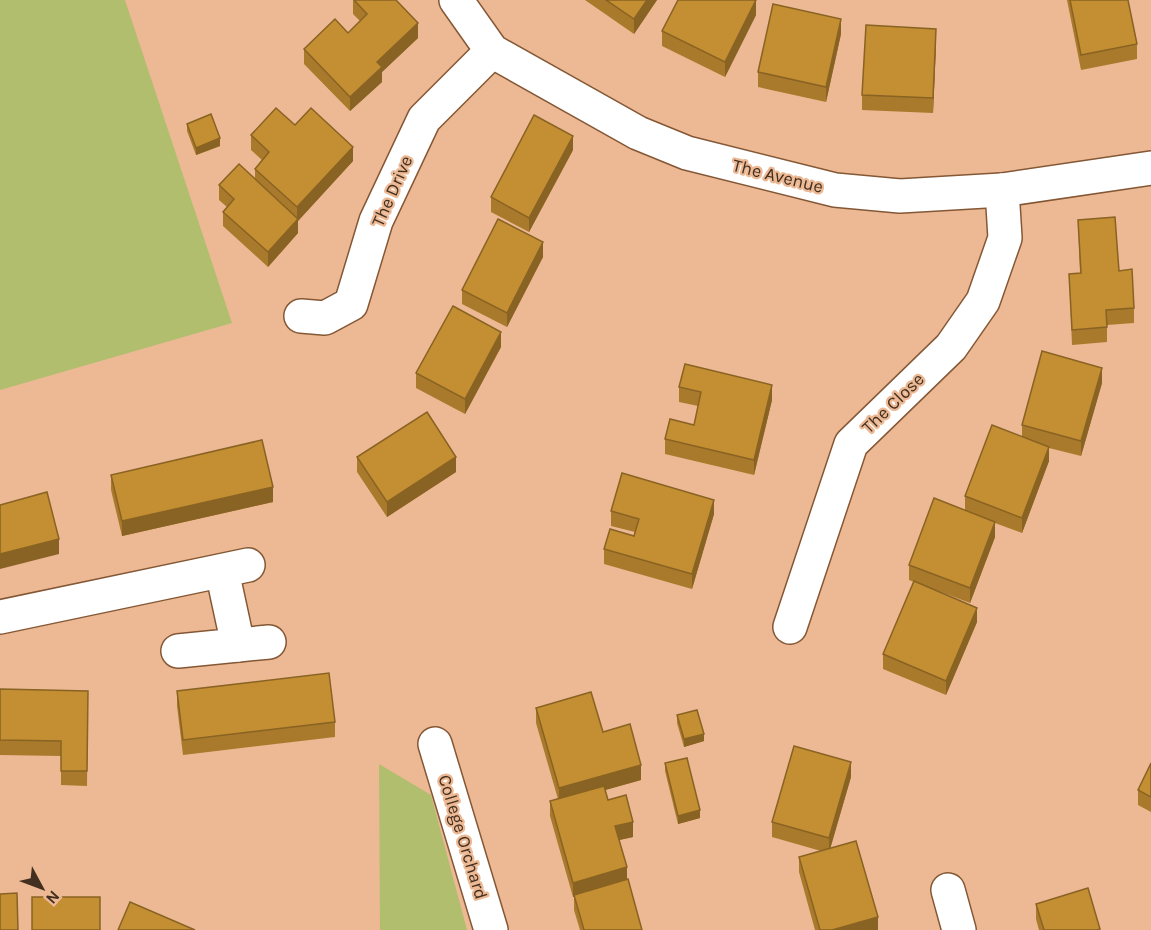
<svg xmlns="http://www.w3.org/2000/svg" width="1151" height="930" viewBox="0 0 1151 930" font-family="Karla,sans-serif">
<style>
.green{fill:#b0be6e}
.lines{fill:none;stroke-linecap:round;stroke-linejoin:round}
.minor-casing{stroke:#845735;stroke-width:36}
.minor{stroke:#fff;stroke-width:33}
.wall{fill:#a97a2b}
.shaded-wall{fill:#896323}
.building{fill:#c48e32;stroke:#896323;stroke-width:1.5}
.labels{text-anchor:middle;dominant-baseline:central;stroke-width:4.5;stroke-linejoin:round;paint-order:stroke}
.street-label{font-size:18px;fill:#432f20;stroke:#ecb994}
</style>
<rect width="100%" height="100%" fill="#ecb994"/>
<g class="green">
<polygon points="0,0 125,0 232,323 0,390"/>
<polygon points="379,764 431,795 467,930 380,930"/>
</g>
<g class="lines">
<g class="minor-casing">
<g id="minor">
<polyline points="456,0 492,51 638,133 687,153 835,190 900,196 1002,190 1151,168"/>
<polyline points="301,316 325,318 351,304 376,221 424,119 492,51"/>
<polyline points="0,617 248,565"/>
<polyline points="790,627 851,444 951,347 983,301 1005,238 1002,190"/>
<polyline points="238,645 269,642"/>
<polyline points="178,651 238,645 222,571"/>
<polyline points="435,744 491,930"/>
<polyline points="948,890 959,930"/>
</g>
</g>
<use href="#minor" class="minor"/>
</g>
<g class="wall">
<polygon points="353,0 418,38 382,72 382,82 350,111 304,64 304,49 348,33 360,21 353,14"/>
<polygon points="585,0 657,0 634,34"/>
<polygon points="1067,0 1128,0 1137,44 1137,59 1081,70"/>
<polygon points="756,15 725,77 662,46 662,31"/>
<polygon points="841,34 826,102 758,87 758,72"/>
<polygon points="936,44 933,113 862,110 862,95"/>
<polygon points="187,124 220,146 196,155 187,131"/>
<polygon points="295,125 353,161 298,221 298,233 268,267 223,226 223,212 227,207 219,200 219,185 255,179 255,169 262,160 251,150 251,135"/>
<polygon points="573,150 529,232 491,212 491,197"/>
<polygon points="1078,220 1119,271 1134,308 1134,323 1107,325 1107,342 1072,345 1069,274 1080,273"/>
<polygon points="543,257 507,327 462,304 462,290"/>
<polygon points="501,347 465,414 416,388 416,373"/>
<polygon points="1102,383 1081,456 1049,448 1049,461 1022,533 995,523 995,537 970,603 936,590 977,622 946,695 883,669 883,654 914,582 909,580 909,565 965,510 965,496 1022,436 1022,425"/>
<polygon points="679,387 772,400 754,475 665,454 665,439 694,425 698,406 679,402"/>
<polygon points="357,457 456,472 387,517 357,472"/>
<polygon points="111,475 273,502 122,536 111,490"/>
<polygon points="611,511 714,514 692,589 604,564 604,549 634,536 635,532 611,526"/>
<polygon points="0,689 88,691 87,786 61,785 61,756 0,755"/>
<polygon points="177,691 335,722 335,737 183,755 177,706"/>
<polygon points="536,708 603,732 641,780 605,790 608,800 633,837 619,840 627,880 642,930 580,930 574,910 574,897 573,897 550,816 550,801 558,799 536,723"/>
<polygon points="677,715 704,741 684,747 677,723"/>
<polygon points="665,763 700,818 678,824 665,771"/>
<polygon points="1151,763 1151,812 1138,805 1138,790"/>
<polygon points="851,777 830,848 878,930 815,930 799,872 799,857 821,851 772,837 772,822"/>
<polygon points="1036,904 1100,930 1039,930 1036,919"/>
</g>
<g class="shaded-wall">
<polygon points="647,0 657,0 634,34 634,19"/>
<polygon points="756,0 756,15 725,77 725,62"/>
<polygon points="841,19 841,34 826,102 826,87"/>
<polygon points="418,23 418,38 382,72 382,82 350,111 350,97 377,62"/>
<polygon points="936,29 936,44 933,113 933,98"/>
<polygon points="573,136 573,150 529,232 529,218"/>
<polygon points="220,138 220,146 196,155 196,148"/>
<polygon points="353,147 353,161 298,221 298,233 268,267 268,252 297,220 297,207"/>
<polygon points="543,242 543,257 507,327 507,313"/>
<polygon points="501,332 501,347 465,414 465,399"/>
<polygon points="1102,368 1102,383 1081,456 1081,441"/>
<polygon points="772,385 772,400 754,475 754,460"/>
<polygon points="1049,447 1049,461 1022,533 1022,518"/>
<polygon points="456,457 456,472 387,517 387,502"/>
<polygon points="273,487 273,502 122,536 122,521"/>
<polygon points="714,500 714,514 692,589 692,574"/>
<polygon points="995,522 995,537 970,603 970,588"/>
<polygon points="59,539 59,554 0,569 0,554"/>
<polygon points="977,608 977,622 946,695 946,681"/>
<polygon points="704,734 704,741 684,747 684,739"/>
<polygon points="851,762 851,777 829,853 829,838"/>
<polygon points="641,765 641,780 559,803 559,788"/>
<polygon points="700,810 700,818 678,824 678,816"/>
<polygon points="633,822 633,837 615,841 615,826"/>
<polygon points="627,867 627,882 574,895 574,897 573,897 573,883"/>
<polygon points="878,917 878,930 832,930"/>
</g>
<g class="building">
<polygon points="354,0 396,0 418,23 377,62 382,67 350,97 304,49 335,19 348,33 367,14"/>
<polygon points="606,0 647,0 634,19"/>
<polygon points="678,0 756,0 725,62 662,31"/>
<polygon points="1070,0 1128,0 1137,44 1081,55"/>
<polygon points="773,4 841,19 826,87 758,72"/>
<polygon points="866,25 936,29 933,98 862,95"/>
<polygon points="276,108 295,125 311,108 353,147 297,207 255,169 269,152 251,135"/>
<polygon points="211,114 220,138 196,148 187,124"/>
<polygon points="534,115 573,136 529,218 491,197"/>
<polygon points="239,164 298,219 268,252 223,212 234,199 219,185"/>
<polygon points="1115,217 1119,271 1132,269 1134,308 1106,310 1107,327 1072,330 1069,274 1081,273 1078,220"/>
<polygon points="498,219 543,242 507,313 462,290"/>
<polygon points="453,306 501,332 465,399 416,373"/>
<polygon points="1042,351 1102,368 1081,441 1022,425"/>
<polygon points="685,364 772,385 754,460 665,439 670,419 694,425 701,392 679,387"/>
<polygon points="427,412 456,457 387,502 357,457"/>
<polygon points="992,425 1049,447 1022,518 965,496"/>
<polygon points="262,440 273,487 122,521 111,475"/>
<polygon points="622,473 714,500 692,574 604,549 610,529 634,536 639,519 611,511"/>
<polygon points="47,492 59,539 0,554 0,505"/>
<polygon points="934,498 995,522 970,588 909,565"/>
<polygon points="914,581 977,608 946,681 883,654"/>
<polygon points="329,673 335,722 183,740 177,691"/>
<polygon points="0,689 88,691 87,771 61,771 61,741 0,740"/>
<polygon points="591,692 603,732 630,724 641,765 559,788 536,708"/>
<polygon points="697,710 704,734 684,739 677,715"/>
<polygon points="794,746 851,762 829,838 772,822"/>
<polygon points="687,758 700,810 678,816 665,763"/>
<polygon points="1151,763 1151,797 1138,790"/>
<polygon points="604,786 608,800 626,795 633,822 615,826 627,867 573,883 550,801"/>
<polygon points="856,841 878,917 832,930 820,930 799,857"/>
<polygon points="628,879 642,930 584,930 574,895"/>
<polygon points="1088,888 1100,929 1097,930 1044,930 1036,904"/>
<polygon points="17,893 18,930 0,930 0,894"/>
<rect x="32" y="897" width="68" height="33"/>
<polygon points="130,902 195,930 118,930"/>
</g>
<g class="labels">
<g class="street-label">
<text transform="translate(778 176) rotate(14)">The Avenue</text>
<text transform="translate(392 191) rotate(-66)">The Drive</text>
<text transform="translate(893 403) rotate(-44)">The Close</text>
<text transform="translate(463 837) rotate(73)">College Orchard</text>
</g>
</g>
<g transform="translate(42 888) rotate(131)" stroke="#ecb994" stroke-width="4.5" paint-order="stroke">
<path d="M0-4.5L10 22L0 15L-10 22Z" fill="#432f20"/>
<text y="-9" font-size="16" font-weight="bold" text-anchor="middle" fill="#432f20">N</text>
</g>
</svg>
